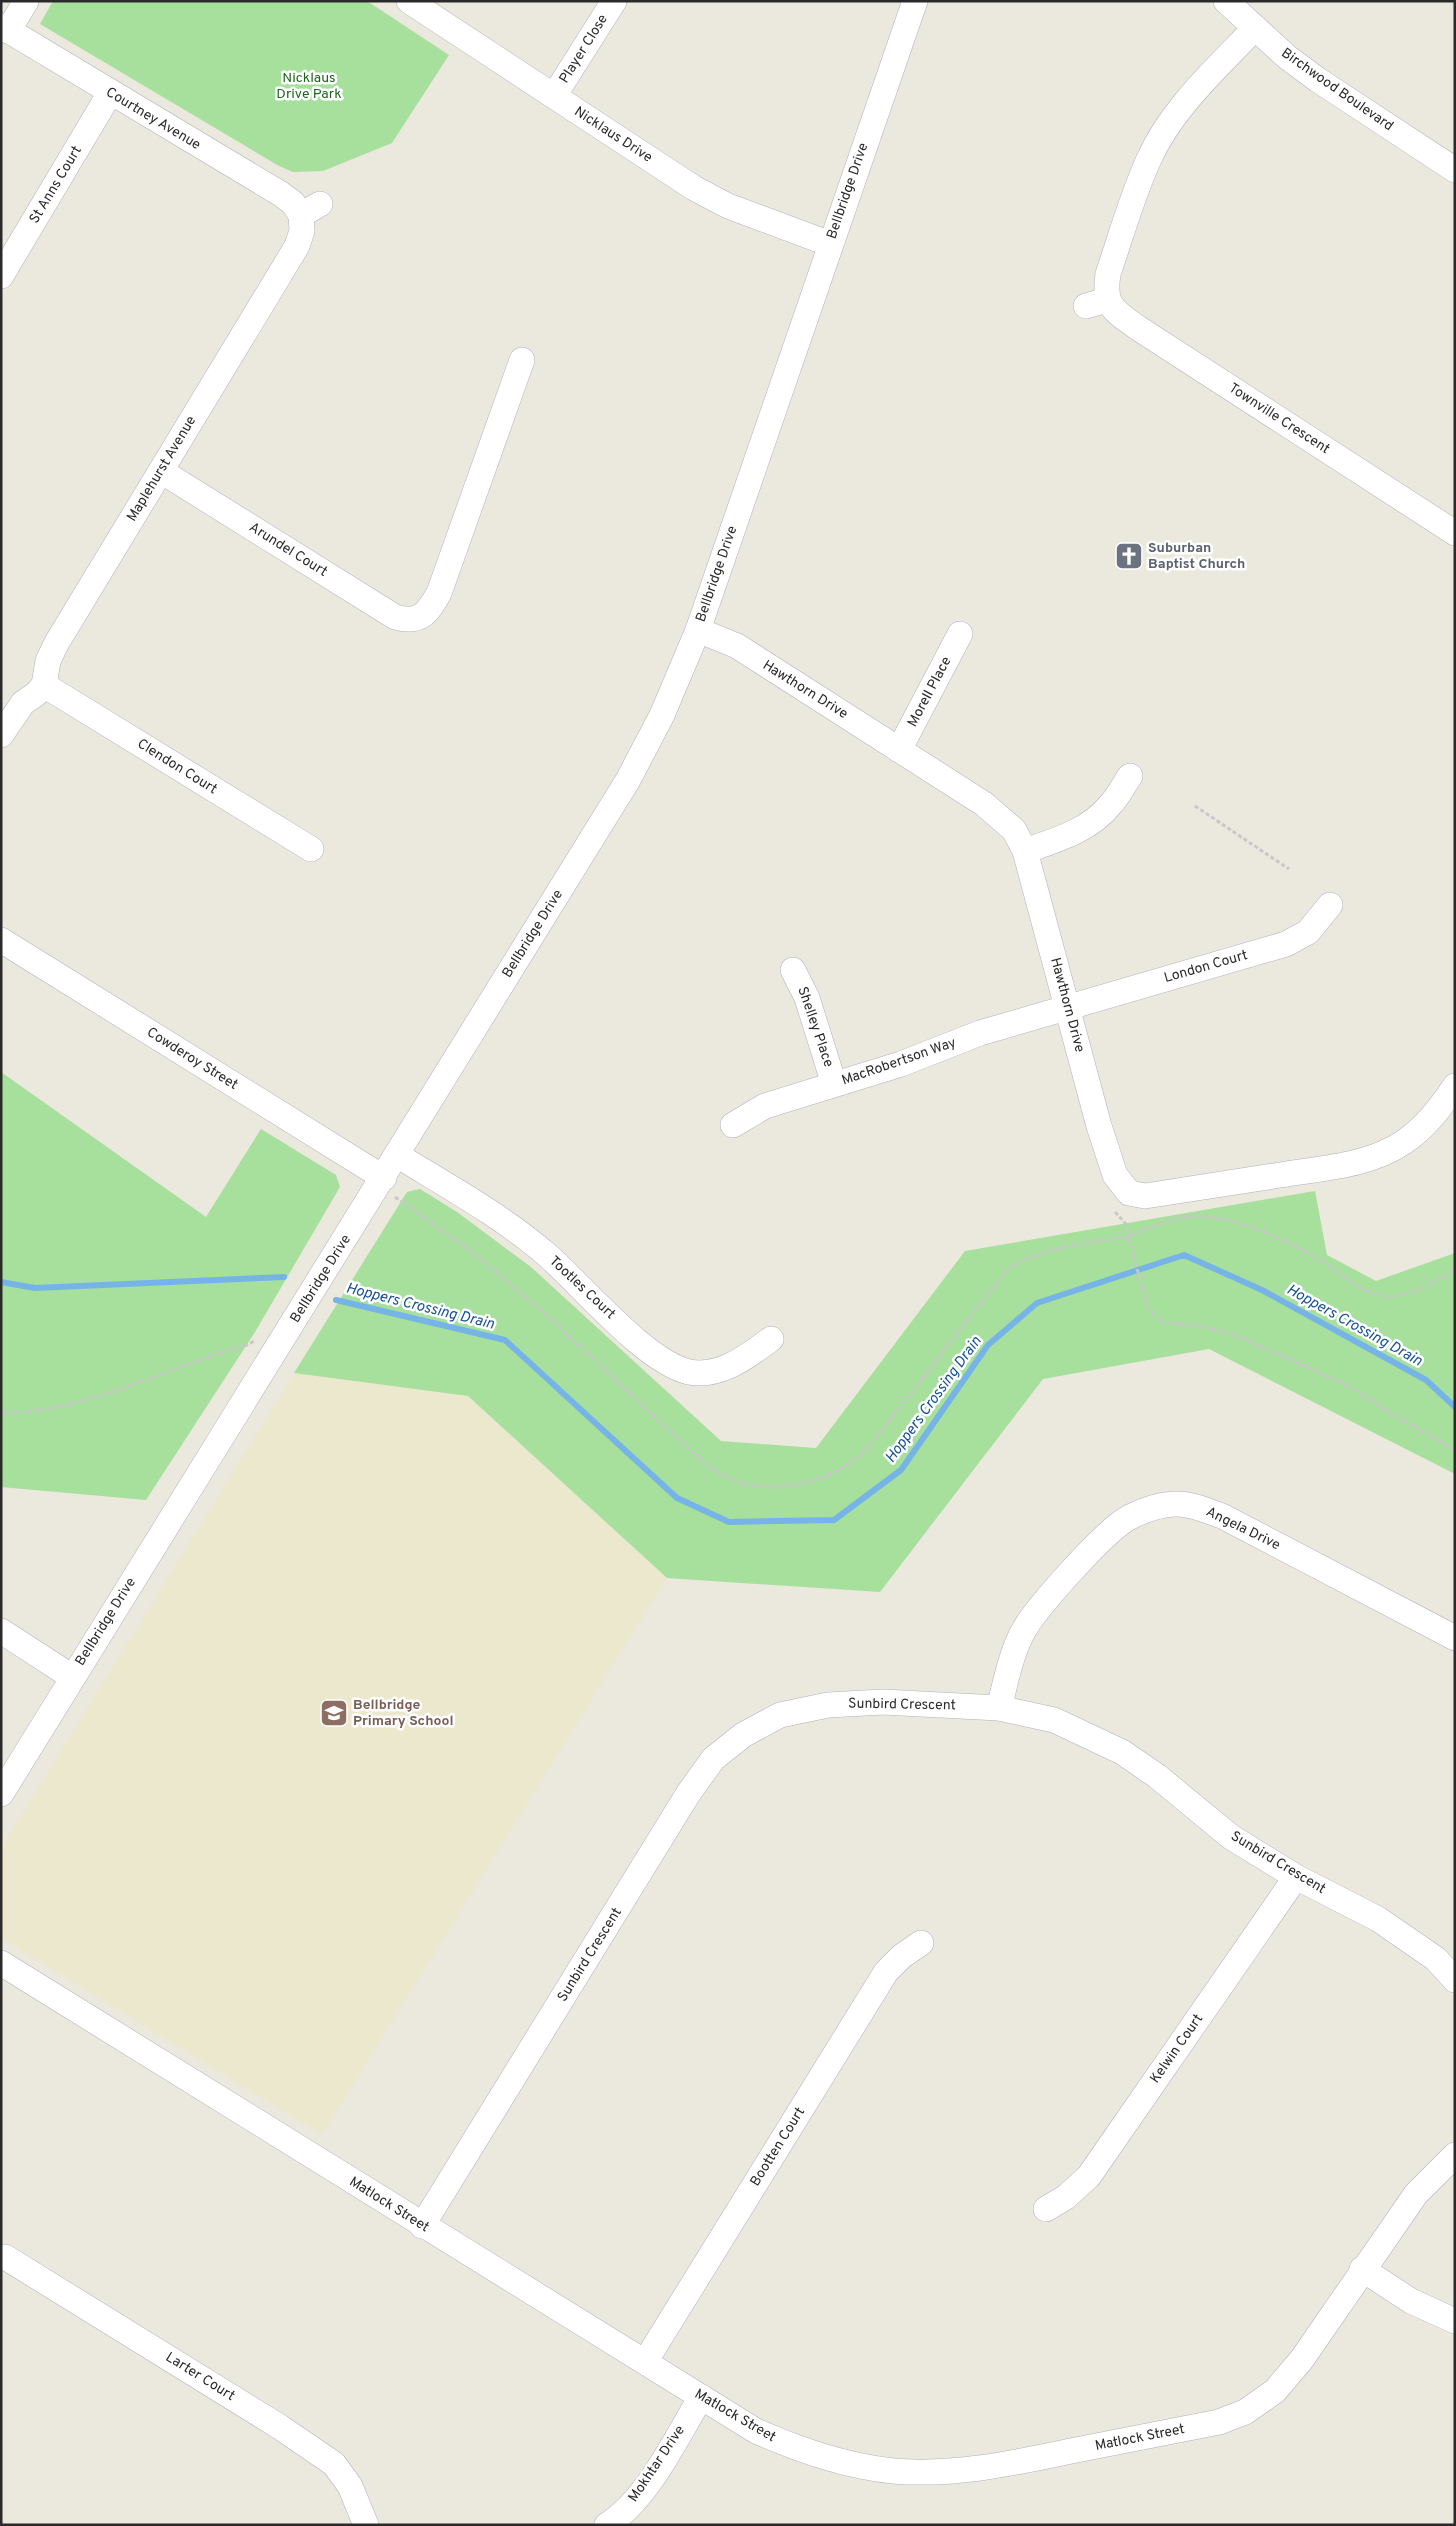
<svg xmlns="http://www.w3.org/2000/svg" width="1456" height="2526" viewBox="0 0 1456 2526" font-family="Overpass,sans-serif">
<style>
.education{fill:#ece8ce}
.green{fill:#a7df9d}
.lines{fill:none;stroke-linecap:round;stroke-linejoin:round}
.stream{stroke:#76b4e8;stroke-width:6}
.minor-casing{stroke:#b1b1bd;stroke-width:26}
.path{stroke:#c8c8c8;stroke-width:3;stroke-dasharray:4 2.5;stroke-linecap:butt}
.minor{stroke:#fff;stroke-width:25}
.labels{text-anchor:middle;dominant-baseline:central;stroke-width:5;stroke-linejoin:round;paint-order:stroke}
.street-label{font-size:14px;fill:#2a2a2a;stroke:#fff}
.park-label{font-size:14px;fill:#1f631e;stroke:#fff}
.worship-label{font-size:14px;font-weight:bold;fill:#5b616d;stroke:#fff;text-anchor:start}
.education-label{font-size:14px;font-weight:bold;fill:#785e54;stroke:#fff;text-anchor:start}
.water-label{font-size:15px;font-style:italic;fill:#155094;stroke:#fff}
</style>
<rect width="100%" height="100%" fill="#ebe8dd"/>
<polygon class="education" points="294,1373 468,1396 667,1578 322,2135 1,1938 1,1848"/>
<g class="green">
<polygon points="53,1 367,1 449,55 392,143 323,171 293,172 279,166 40,24"/>
<polygon points="1,1072 206,1217 261,1129 336,1175 340,1187 255,1332 146,1500 1,1487"/>
<polygon points="420,1189 457,1212 531,1267 721,1441 816,1448 965,1251 1315,1191 1327,1255 1376,1281 1455,1253 1455,1474 1209,1349 1043,1379 880,1592 667,1578 468,1396 294,1373 407,1192"/>
</g>
<g class="lines">
<g class="stream">
<polyline points="1,1282 35,1288 284,1277"/>
<polyline points="336,1300 505,1340 677,1498 729,1522 834,1520 901,1470 988,1345 1037,1303 1184,1255 1262,1290 1426,1380 1455,1407"/>
</g>
<g class="minor-casing">
<g id="minor">
<polyline points="409,1 694,188 728,206 830,244"/>
<polyline points="1226,1 1287,57 1318,80 1455,170"/>
<polyline points="1,26 281,194 293,203 301,215"/>
<path d="M 1254,29 C 1216,69 1172,108 1149,159 C 1132,196 1121,236 1108,274 C 1103,306 1114,311 1138,328 L 1455,533"/>
<polyline points="8,31 26,1"/>
<polyline points="554,96 614,1"/>
<polyline points="1,276 110,93"/>
<polyline points="1086,306 1107,300"/>
<path d="M 161,471 L 395,617 C 420,624 427,614 439,593 L 522,360"/>
<path d="M 698,630 L 737,646 L 984,804 L 1014,830 L 1025,851 L 1099,1126 L 1115,1175 L 1129,1193 L 1145,1196 C 1190,1189 1235,1182 1280,1175 C 1322,1168 1369,1166 1404,1142 C 1426,1127 1441,1107 1455,1086"/>
<polyline points="44,685 311,849"/>
<polyline points="1,735 23,703 36,694 44,685 48,661 56,644 297,246 302,231 301,215 320,204"/>
<polyline points="899,750 960,634"/>
<path d="M 1025,851 C 1056,840 1089,831 1110,805 C 1118,797 1123,786 1130,776"/>
<polyline points="1,940 384,1178"/>
<polyline points="793,970 807,998 834,1084"/>
<polyline points="733,1125 765,1106 901,1064 980,1033 1286,944 1308,932 1330,905"/>
<path d="M 397,1155 C 447,1186 502,1216 546,1254 C 583,1286 645,1362 689,1372 C 720,1378 748,1356 771,1339"/>
<polyline points="1,1631 72,1677"/>
<path d="M 999,1708 C 1006,1681 1011,1652 1025,1628 C 1040,1604 1106,1529 1130,1517 C 1144,1510 1161,1504 1177,1504 C 1193,1504 1207,1511 1222,1516 L 1455,1638"/>
<polyline points="1,1794 628,780 662,715 698,630 915,1"/>
<path d="M 1,1963 L 756,2431 C 800,2450 845,2466 893,2471 C 953,2476 1009,2464 1066,2452 C 1117,2442 1168,2432 1219,2422 L 1245,2412 L 1275,2391 L 1302,2359 L 1416,2194 L 1455,2155"/>
<polyline points="1046,2209 1066,2197 1089,2176 1296,1877"/>
<polyline points="422,2226 688,1794 713,1759 743,1735 780,1715 828,1705 883,1702 999,1708 1054,1720 1122,1752 1157,1776 1231,1837 1296,1877 1378,1919 1436,1959 1455,1980"/>
<polyline points="5,2257 280,2427 334,2464 350,2486 366,2525"/>
<polyline points="1362,2269 1411,2301 1455,2321"/>
<polyline points="645,2362 886,1972 902,1956 921,1943"/>
<path d="M 607,2525 C 648,2499 676,2438 701,2397"/>
</g>
</g>
<g class="path">
<polyline points="1195,806 1289,869"/>
<path d="M 395,1197 L 471,1251 L 541,1310 L 705,1464 C 718,1472 732,1482 747,1485 C 790,1493 844,1477 871,1444 L 1007,1270 C 1041,1246 1088,1244 1128,1236 L 1148,1308 L 1161,1322 L 1204,1327 L 1232,1334 L 1292,1360 L 1352,1388 L 1402,1420 L 1455,1450"/>
<path d="M 1115,1212 L 1126,1224 L 1128,1236 C 1146,1230 1167,1220 1186,1217 C 1230,1211 1296,1244 1332,1268 C 1351,1281 1367,1297 1392,1296 C 1415,1296 1436,1280 1455,1270"/>
<path d="M 1,1412 C 82,1415 169,1366 247,1345 L 254,1341"/>
</g>
<use href="#minor" class="minor"/>
</g>
<defs>
<g id="church-square" transform="scale(1.4375)"><rect x="-9" y="-9" width="18" height="18" rx="4" fill="#6b7280" stroke="#fff"/><path d="M-1.2-6h2.4v3.5h3.3v2.4h-3.3V6h-2.4V-.1h-3.3v-2.4h3.3Z" fill="#fff"/></g>
<g id="school-square" transform="scale(1.4375)"><rect x="-9" y="-9" width="18" height="18" rx="4" fill="#8d6e63" stroke="#fff"/><path d="M0-5L7-2L0 1L-7-2ZM-4 1L0 2.5L4 1V4Q0 6-4 4Z" fill="#fff"/></g>
</defs>
<g fill-rule="evenodd">
<use href="#church-square" x="1129" y="556"/>
<use href="#school-square" x="334" y="1713"/>
</g>
<g class="labels">
<g class="street-label">
<text transform="translate(584 49) rotate(-58)">Player Close</text>
<text transform="translate(1337 90) rotate(35)">Birchwood Boulevard</text>
<text transform="translate(153 119) rotate(31)">Courtney Avenue</text>
<text transform="translate(613 135) rotate(33)">Nicklaus Drive</text>
<text transform="translate(56 185) rotate(-59)">St Anns Court</text>
<text transform="translate(848 191) rotate(-71)">Bellbridge Drive</text>
<text transform="translate(1279 419) rotate(33)">Townville Crescent</text>
<text transform="translate(162 469) rotate(-59)">Maplehurst Avenue</text>
<text transform="translate(288 550) rotate(32)">Arundel Court</text>
<text transform="translate(717 574) rotate(-71)">Bellbridge Drive</text>
<text transform="translate(805 690) rotate(32)">Hawthorn Drive</text>
<text transform="translate(930 692) rotate(-62)">Morell Place</text>
<text transform="translate(177 767) rotate(32)">Clendon Court</text>
<text transform="translate(533 934) rotate(-58)">Bellbridge Drive</text>
<text transform="translate(1206 967) rotate(-16)">London Court</text>
<text transform="translate(1067 1005) rotate(75)">Hawthorn Drive</text>
<text transform="translate(815 1027) rotate(71)">Shelley Place</text>
<text transform="translate(192 1059) rotate(32)">Cowderoy Street</text>
<text transform="translate(899 1062) rotate(-19)">MacRobertson Way</text>
<text transform="translate(321 1279) rotate(-58)">Bellbridge Drive</text>
<text transform="translate(582 1288) rotate(43)">Tootles Court</text>
<text transform="translate(1243 1529) rotate(26)">Angela Drive</text>
<text transform="translate(106 1622) rotate(-58)">Bellbridge Drive</text>
<text transform="translate(902 1705) rotate(1)">Sunbird Crescent</text>
<text transform="translate(1278 1863) rotate(31)">Sunbird Crescent</text>
<text transform="translate(590 1955) rotate(-58)">Sunbird Crescent</text>
<text transform="translate(1177 2049) rotate(-55)">Kelwin Court</text>
<text transform="translate(778 2147) rotate(-58)">Bootten Court</text>
<text transform="translate(389 2205) rotate(32)">Matlock Street</text>
<text transform="translate(200 2377) rotate(32)">Larter Court</text>
<text transform="translate(735 2416) rotate(30)">Matlock Street</text>
<text transform="translate(1140 2438) rotate(-11)">Matlock Street</text>
<text transform="translate(657 2464) rotate(-56)">Mokhtar Drive</text>
</g>
<g class="park-label">
<text x="309" y="78">Nicklaus<tspan x="309" dy="16">Drive Park</tspan></text>
</g>
<g class="worship-label">
<text x="1148" y="548">Suburban<tspan x="1148" dy="16">Baptist Church</tspan></text>
</g>
<g class="education-label">
<text x="353" y="1705">Bellbridge<tspan x="353" dy="16">Primary School</tspan></text>
</g>
<g class="water-label">
<text transform="translate(420 1307) rotate(14)">Hoppers Crossing Drain</text>
<text transform="translate(1354 1326) rotate(29)">Hoppers Crossing Drain</text>
<text transform="translate(934 1400) rotate(-54)">Hoppers Crossing Drain</text>
</g>
</g>
<rect width="1456" height="2526" fill="none" stroke="#2a2a2a" stroke-width="5"/>
</svg>
